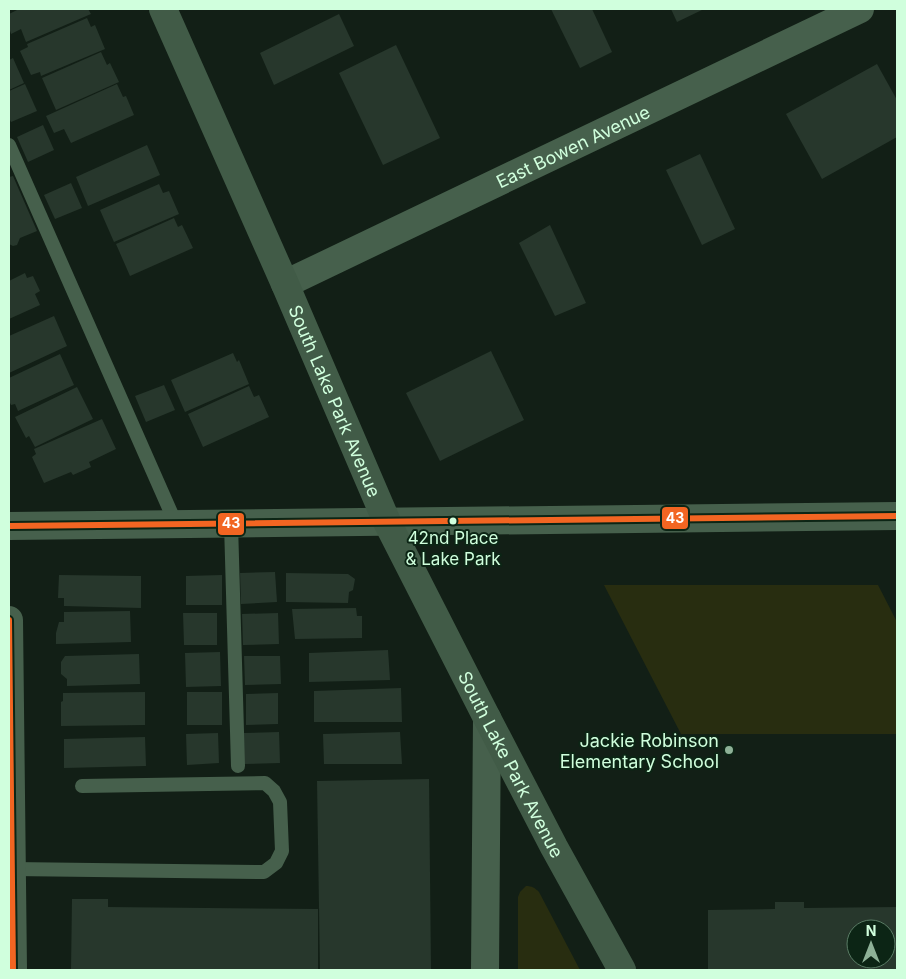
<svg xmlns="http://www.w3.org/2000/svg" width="906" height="979" viewBox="0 0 906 979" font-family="Inter,sans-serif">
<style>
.green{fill:#282d10}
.building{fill:#27372c;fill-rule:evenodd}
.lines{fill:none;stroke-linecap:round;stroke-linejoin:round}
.lane{stroke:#46604c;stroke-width:14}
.street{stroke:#46604c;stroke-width:28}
.secondary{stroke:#415b47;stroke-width:28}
.bus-1-casing{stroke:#0c2515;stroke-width:10}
.bus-1{stroke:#f26522;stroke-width:6}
.bus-dot{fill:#d0ffdd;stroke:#0c2515;stroke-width:2}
.poi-dot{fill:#8eb197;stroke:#0c2515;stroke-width:2}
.labels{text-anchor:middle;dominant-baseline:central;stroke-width:4;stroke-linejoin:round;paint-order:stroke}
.bus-label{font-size:17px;fill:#d0ffdd;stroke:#0c2515}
.street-label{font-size:18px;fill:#d0ffdd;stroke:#0c2515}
.poi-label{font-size:18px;fill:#d0ffdd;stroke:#0c2515;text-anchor:end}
.line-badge{stroke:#0c2515;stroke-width:2}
.badge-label{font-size:14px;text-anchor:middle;font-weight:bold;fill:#fff}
</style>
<rect width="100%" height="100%" fill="#121f16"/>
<g class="green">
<polygon points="604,585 878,585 897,622 897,734 681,734"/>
<path d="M 526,886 C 532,886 535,888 539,892 L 580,970 L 518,970 L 518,897 L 520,892 Z"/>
</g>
<g class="building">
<polygon points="19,9 88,9 91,14 26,42 21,29 11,34 9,27 9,14"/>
<polygon points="551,9 592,9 612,52 580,68"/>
<polygon points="671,9 704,9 677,22"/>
<polygon points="339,14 354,46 274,85 260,53"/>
<polygon points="87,18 91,27 95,25 105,49 41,76 40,72 31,75 20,51 28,47 27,44"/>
<polygon points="396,45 440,138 383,165 339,73"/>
<polygon points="101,52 107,65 110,63 119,82 56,110 42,78"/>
<polygon points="13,58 24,83 9,90 9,60"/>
<polygon points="877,64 897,100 897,137 822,179 786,114"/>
<polygon points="25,84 37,111 11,122 9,118 9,91"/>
<polygon points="117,84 123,97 126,96 134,115 71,143 64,129 54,133 46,116"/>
<polygon points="43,125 54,150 28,162 17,137"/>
<polygon points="147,145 160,175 88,206 76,177"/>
<polygon points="700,154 735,229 702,245 666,170"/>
<polygon points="13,176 37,231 20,238 17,245 13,246 9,244 9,177"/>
<polygon points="71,183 82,208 55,219 44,195"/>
<polygon points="159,184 163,193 169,191 179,214 114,242 100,210"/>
<polygon points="174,218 178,227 182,225 193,248 130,276 116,244"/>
<polygon points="550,225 586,303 555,316 519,243"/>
<polygon points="25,273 27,278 33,276 40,291 35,294 40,305 9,319 9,281"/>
<polygon points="54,316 67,346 9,373 9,336"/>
<polygon points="491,351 524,420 440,461 406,393"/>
<polygon points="233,353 237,362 239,360 249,384 185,412 171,380"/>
<polygon points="60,354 74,385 18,411 15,404 11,405 9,401 9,378"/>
<polygon points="164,385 175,410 146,422 135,396"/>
<polygon points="249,386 254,397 259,395 269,417 203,447 188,414"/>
<polygon points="77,387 93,419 35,447 29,436 26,438 15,417"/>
<polygon points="102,419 116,449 89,462 91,467 73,475 71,472 44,483 32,457 36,454 34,449"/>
<polygon points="275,572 277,602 241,604 240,573"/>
<polygon points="286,573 348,574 355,579 353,590 349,592 348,603 286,602"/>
<polygon points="59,575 141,576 141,608 64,606 64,598 58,598"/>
<polygon points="222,575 222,605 186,605 186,576"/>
<polygon points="356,608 357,616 362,616 362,638 295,639 292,609"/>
<polygon points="130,611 131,642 56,644 56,633 59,622 64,622 64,612"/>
<polygon points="183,613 217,613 217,645 184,645"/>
<polygon points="278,613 279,644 243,645 242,614"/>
<polygon points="388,650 390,680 309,682 309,653"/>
<polygon points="220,652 221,686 186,687 185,653"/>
<polygon points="139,654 140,684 67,686 67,679 61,674 61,662 65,656"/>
<polygon points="244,656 280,656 281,684 245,685"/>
<polygon points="401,688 402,722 314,722 314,691"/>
<polygon points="145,692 145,725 61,726 61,702 63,701 63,693"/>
<rect x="187" y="692" width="35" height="33"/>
<polygon points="278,693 278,724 246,725 246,694"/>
<polygon points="279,732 280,763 244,764 244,733"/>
<polygon points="400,732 402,764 324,764 323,734"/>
<polygon points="218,733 219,763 187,765 186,734"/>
<polygon points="145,737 146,766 64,768 64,739"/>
<polygon points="429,779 431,970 320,970 317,781"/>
<polygon points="72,899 108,899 108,907 318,909 318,970 71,970"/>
<path d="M 775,902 L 804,902 L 804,908 L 897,907 L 897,970 L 708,970 L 708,910 L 775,909 ZM 856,929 L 886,929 L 886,959 L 856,959 Z"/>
</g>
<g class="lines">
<g class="lane">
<polyline points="9,145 176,524"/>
<polyline points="231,524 238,766"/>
<polyline points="12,869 264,872 276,863 282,851 280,802 274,791 265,783 82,786"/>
</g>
<g class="street">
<path id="s1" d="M 285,284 L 860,9"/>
<polyline points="9,526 897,516"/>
<polyline points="9,620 13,970"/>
<polyline points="485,970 487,718"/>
</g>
<path class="secondary" id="s2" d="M 163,9 L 285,284 L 387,522 L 487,718 L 554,847 L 622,970"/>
<g class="bus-1-casing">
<g id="bus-1">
<polyline points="9,526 897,516"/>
<polyline points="9,620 13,970"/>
</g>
</g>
<use href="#bus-1" class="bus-1"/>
</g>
<circle class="bus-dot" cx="453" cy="521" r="4.5"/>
<circle class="poi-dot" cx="729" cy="750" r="5"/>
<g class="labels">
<g class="bus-label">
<text x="453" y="538">42nd Place<tspan x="453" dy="21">&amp; Lake Park</tspan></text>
</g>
<g class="street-label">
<text stroke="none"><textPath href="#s1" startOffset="319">East Bowen Avenue</textPath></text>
<text stroke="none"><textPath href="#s2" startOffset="428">South Lake Park Avenue</textPath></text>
<text stroke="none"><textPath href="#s2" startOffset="832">South Lake Park Avenue</textPath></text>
</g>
<g class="poi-label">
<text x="719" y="740">Jackie Robinson<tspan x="719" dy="21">Elementary School</tspan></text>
</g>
</g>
<g class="line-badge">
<rect x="661" y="506" width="28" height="24" rx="5" fill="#f26522"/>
<rect x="217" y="512" width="28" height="24" rx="5" fill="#f26522"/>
</g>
<g class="badge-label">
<text x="675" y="523">43</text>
<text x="231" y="528">43</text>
</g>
<rect width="906" height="979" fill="none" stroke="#d0ffdd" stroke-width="20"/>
<g transform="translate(871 944)"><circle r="24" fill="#0c2515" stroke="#5a7c65"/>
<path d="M0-4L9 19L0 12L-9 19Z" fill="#8eb197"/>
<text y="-8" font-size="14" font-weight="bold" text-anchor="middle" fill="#d0ffdd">N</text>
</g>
</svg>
